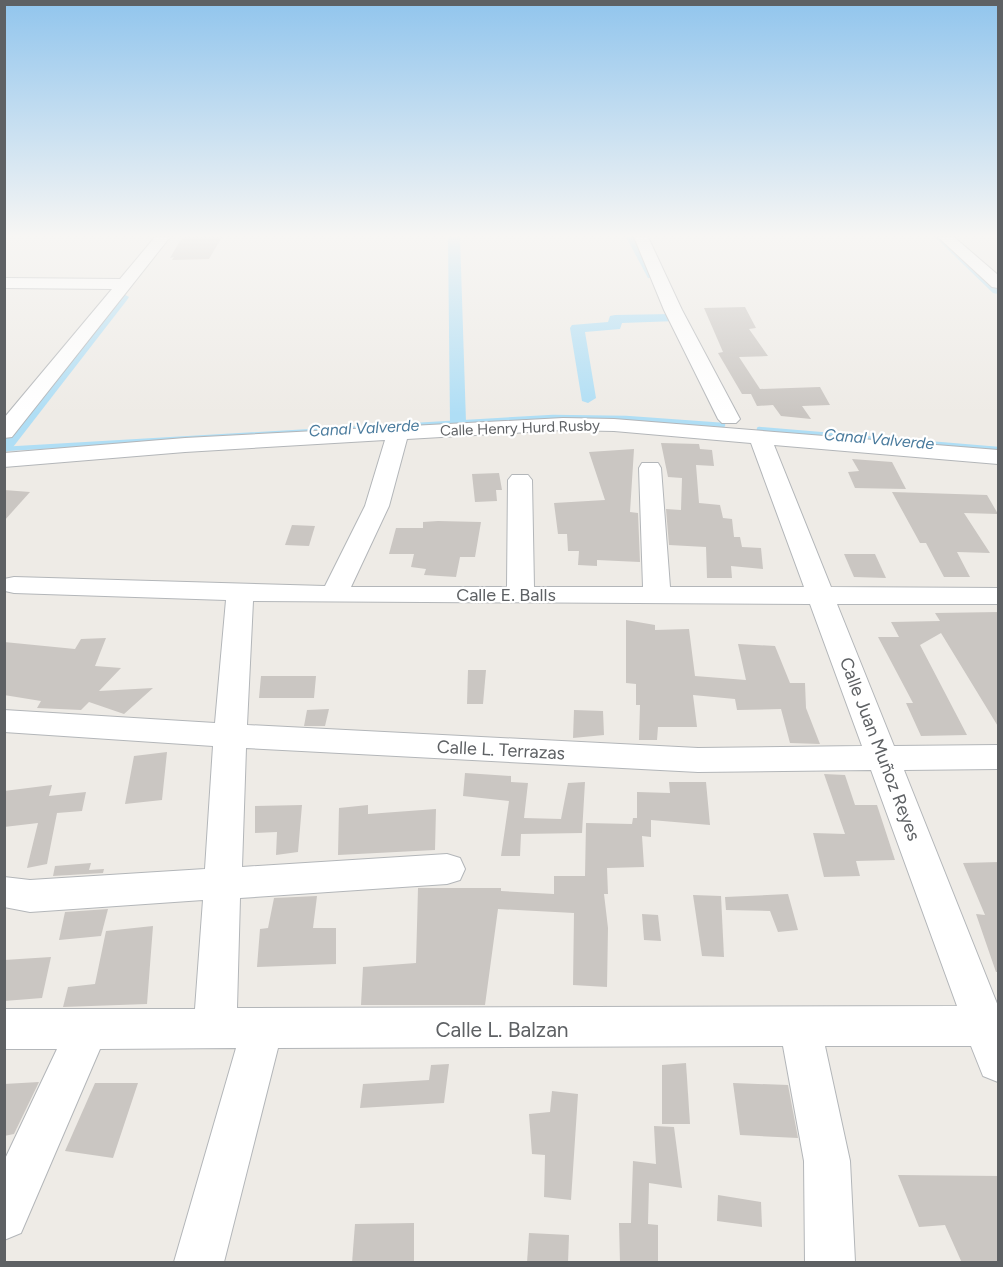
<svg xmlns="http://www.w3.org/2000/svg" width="1003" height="1267" viewBox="0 0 1003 1267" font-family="Figtree,sans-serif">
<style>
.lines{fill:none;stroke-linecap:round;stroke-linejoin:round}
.stream{stroke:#afdef5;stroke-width:4.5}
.canal{fill:#afdef5;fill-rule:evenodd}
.building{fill:#cac6c2}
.minor-casing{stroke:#b3b6b9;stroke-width:2}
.minor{fill:#fff;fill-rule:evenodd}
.labels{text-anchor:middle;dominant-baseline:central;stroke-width:4.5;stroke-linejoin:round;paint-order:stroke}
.far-street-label{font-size:15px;fill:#5e6164;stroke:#fff}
.far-water-label{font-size:16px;font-style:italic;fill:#4a7b9d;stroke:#fff}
.street-label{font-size:18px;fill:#5e6164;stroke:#fff}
.near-street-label{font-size:21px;fill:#5e6164;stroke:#fff}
</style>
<rect width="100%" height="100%" fill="#eeebe6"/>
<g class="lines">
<g class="stream">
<polyline points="759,429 998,449"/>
<polyline points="4,449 553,417 626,418 723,425"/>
</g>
<g class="canal">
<polygon points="448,237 460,237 466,422 458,427 450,422"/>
<polygon points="626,237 638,237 659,275 658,278 648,278"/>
<polygon points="935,237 948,237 998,283 998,294 993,293"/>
<polygon points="122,293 129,297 127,300 10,451 4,452 4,435 117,294"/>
<polygon points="672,314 677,315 677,321 622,323 620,329 585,332 596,398 588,403 582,401 570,328 572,325 608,322 610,316 615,315"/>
</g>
</g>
<g class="building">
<polygon points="185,237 222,237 209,259 172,260 174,257 170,258 180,241"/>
<polygon points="745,307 756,328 749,329 768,356 739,357 760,389 820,387 830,405 802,406 811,419 781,416 773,405 757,406 751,394 742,394 718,353 723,352 704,308"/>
<polygon points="661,443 699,444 700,449 712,450 714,466 696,465 699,503 720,505 723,518 732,519 734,537 740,537 742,547 761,548 763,569 731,566 732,578 707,578 706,547 669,545 666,509 681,510 682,478 668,477"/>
<polygon points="634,449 630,512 638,513 640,562 597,560 597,566 578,565 579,551 568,551 567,534 558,534 554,503 605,500 589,452"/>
<polygon points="852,459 892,462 906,489 855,488 848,472 859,471"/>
<polygon points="499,473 502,490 496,490 497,501 475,502 472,474"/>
<polygon points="4,490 30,492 4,521"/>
<polygon points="892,492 987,495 998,514 964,513 990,553 957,552 970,577 944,577 926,543 920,543"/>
<polygon points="438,521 481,522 475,557 460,557 456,577 424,575 426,569 411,567 414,554 389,554 396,528 423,528 423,522"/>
<polygon points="292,525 315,526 309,546 285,545"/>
<polygon points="844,554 875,554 886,578 854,577"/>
<polygon points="999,612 999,728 941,633 920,645 967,735 921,736 906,703 913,703 878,637 899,637 891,622 940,621 935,613"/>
<polygon points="626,620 655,625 655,630 689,629 695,676 746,680 738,644 775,646 790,683 805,683 806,708 820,744 790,743 781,709 737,710 735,699 693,695 697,727 658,727 657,740 639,740 640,705 636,705 636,684 626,683"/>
<polygon points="106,638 95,666 121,668 99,691 153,688 124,714 89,702 81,710 37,708 41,701 4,695 4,642 75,649 81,639"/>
<polygon points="468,670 486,670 483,704 467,704"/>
<polygon points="261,676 316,676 314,698 259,698"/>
<polygon points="329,709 325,726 304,726 307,710"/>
<polygon points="574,710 603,711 604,735 573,738"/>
<polygon points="167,752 162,800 125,804 134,756"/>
<polygon points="465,773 511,776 511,782 528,783 524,818 561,819 568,783 585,782 582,833 521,834 520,856 501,856 509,801 463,796"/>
<polygon points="824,774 845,775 855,805 877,805 895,860 856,861 860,876 824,877 813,833 845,834"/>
<polygon points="669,782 706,782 710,825 651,820 651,837 642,836 644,867 607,868 608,894 604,894 608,928 607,987 573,985 574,913 498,909 485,1005 361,1005 363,967 416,963 418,888 501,888 501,891 554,894 554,876 585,876 586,823 632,824 633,818 637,818 637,792 670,793"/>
<polygon points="52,785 49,796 86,792 82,811 57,813 47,864 27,868 38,823 4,827 4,791"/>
<polygon points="302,805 298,852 276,855 277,832 255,833 255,806"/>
<polygon points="368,805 368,814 436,809 435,850 338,855 339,808"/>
<polygon points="999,862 999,972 996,972 976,914 985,915 963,863"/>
<polygon points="91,863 89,870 104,869 103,873 53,876 55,866"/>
<polygon points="788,894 798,930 778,932 770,911 726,910 725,897"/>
<polygon points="693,895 721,896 724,957 702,956"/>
<polygon points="317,896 313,928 336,928 336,964 257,967 260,929 268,928 274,898"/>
<polygon points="108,909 101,936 59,940 65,912"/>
<polygon points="642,914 658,915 661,941 644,940"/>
<polygon points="153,926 147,1004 63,1007 68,987 95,984 106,931"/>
<polygon points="51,957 42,998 4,1001 4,960"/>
<polygon points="686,1063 690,1124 662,1124 662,1065"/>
<polygon points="449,1064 444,1103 360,1108 363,1084 429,1080 431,1065"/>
<polygon points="39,1082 14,1134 4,1136 4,1084"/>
<polygon points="95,1083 138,1083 113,1158 65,1151"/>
<polygon points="733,1083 788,1085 798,1138 740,1135"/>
<polygon points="552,1091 578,1094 571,1200 544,1197 545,1155 532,1154 529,1114 550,1112"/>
<polygon points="654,1126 674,1127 682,1188 649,1183 648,1224 658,1225 658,1263 620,1263 619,1223 631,1223 633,1161 656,1164"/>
<polygon points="898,1175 999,1176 999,1263 962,1263 945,1225 919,1227"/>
<polygon points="718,1195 761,1202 762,1227 717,1221"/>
<polygon points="414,1223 414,1263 352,1263 355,1224"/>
<polygon points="529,1233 569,1235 568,1263 527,1263"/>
</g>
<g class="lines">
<g class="minor-casing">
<g id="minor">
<polygon points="155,237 170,237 12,437 4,438 4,418 112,289 4,288 4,278 120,279"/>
<polygon points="634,237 648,237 682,310 740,419 736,423 722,423 718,419 664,310"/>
<polygon points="938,237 954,237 998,275 998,288 992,287"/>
<path d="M 563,418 L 614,419 L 998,450 L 998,464 L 774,445 L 831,587 L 998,588 L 998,604 L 837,604 L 894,746 L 998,745 L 998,769 L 904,770 L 998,1006 L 998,1082 L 983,1076 L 971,1046 L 825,1046 L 850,1161 L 855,1262 L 805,1262 L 804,1161 L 783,1046 L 278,1048 L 224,1262 L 174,1262 L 236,1048 L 100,1049 L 21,1233 L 4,1240 L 4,1161 L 57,1049 L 4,1049 L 4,1009 L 195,1009 L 203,900 L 30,912 L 4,907 L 4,877 L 30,880 L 205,869 L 213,746 L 4,732 L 4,710 L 215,723 L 226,600 L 14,593 L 5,591 L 4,579 L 14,577 L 325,586 L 365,506 L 385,440 L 185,452 L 4,467 L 4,453 L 185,438 ZM 563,430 L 614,431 L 751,443 L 804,587 L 670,587 L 661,468 L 658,463 L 642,463 L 639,468 L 643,587 L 534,587 L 532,480 L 528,475 L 512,475 L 508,480 L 507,587 L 351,587 L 389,506 L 407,439 ZM 253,601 L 810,604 L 862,746 L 698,748 L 247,725 ZM 246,748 L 698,772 L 871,770 L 957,1006 L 237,1008 L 240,898 L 447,884 L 460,880 L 465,869 L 460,858 L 447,854 L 242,867 Z"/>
</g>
</g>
<use href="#minor" class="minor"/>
</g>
<linearGradient id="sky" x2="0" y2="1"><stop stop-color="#91c5ed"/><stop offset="0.57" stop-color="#f7f6f4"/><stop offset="1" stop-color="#f7f6f4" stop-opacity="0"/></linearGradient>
<rect width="1003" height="414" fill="url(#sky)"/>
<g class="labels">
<g class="far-street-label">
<text transform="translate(520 428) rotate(-2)">Calle Henry Hurd Rusby</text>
</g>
<g class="far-water-label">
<text transform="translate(364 428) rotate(-3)">Canal Valverde</text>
<text transform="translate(879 439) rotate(5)">Canal Valverde</text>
</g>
<g class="street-label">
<text x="506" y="595">Calle E. Balls</text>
<text transform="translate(880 749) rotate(69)">Calle Juan Muñoz Reyes</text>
<text transform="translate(501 750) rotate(3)">Calle L. Terrazas</text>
</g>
<g class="near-street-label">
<text x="502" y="1029">Calle L. Balzan</text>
</g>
</g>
<rect width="1003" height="1267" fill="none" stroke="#5e6164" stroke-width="12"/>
</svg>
